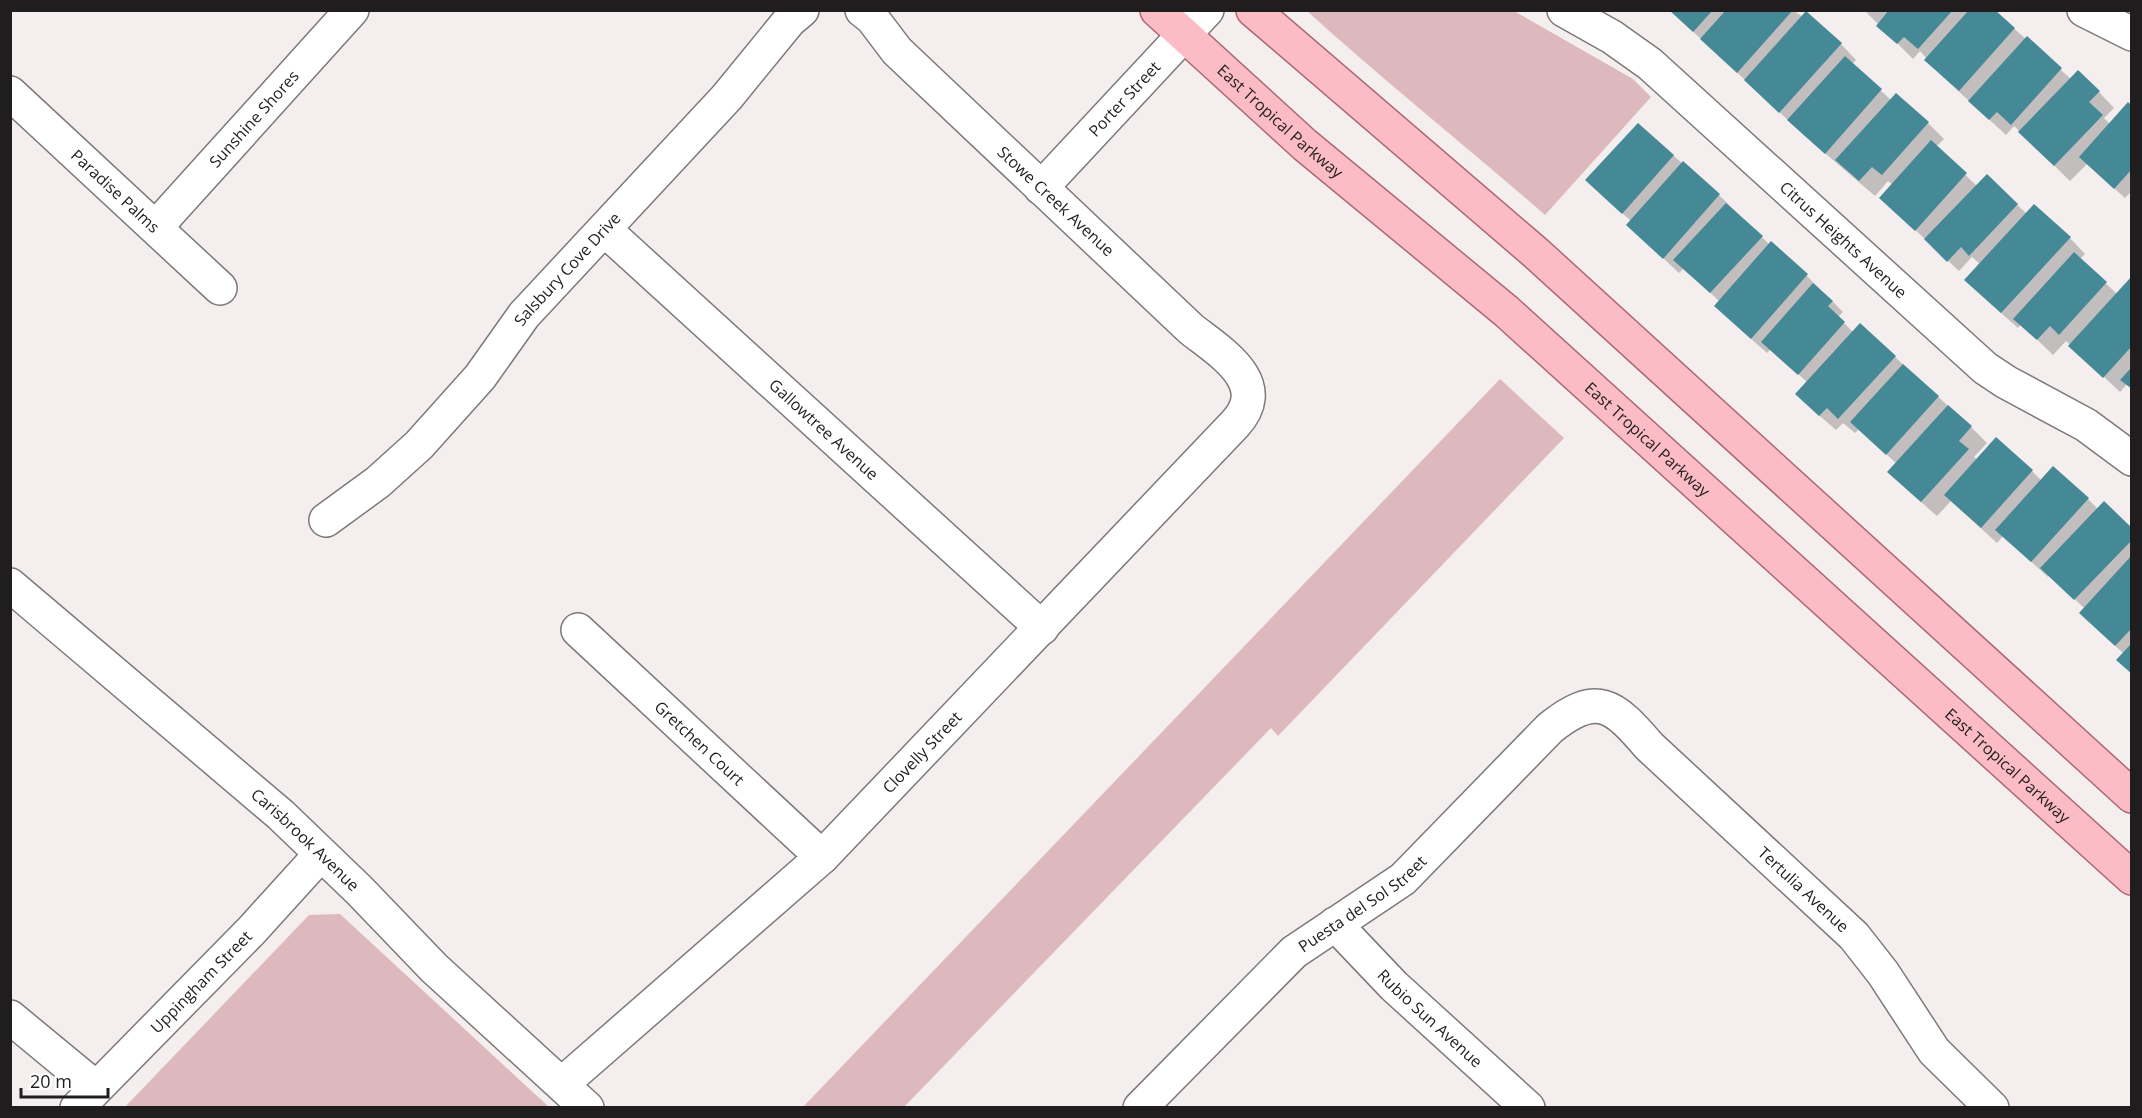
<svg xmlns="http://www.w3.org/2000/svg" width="2142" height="1118" viewBox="0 0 2142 1118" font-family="'Open Sans',sans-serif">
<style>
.green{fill:#ddb8bc}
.shadow{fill:#0003}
.building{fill:#458997}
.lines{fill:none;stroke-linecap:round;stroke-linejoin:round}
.minor-casing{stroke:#7e7879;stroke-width:36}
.major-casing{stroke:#ac6772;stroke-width:36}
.minor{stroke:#fff;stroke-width:33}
.major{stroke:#fbbcc6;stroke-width:33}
.labels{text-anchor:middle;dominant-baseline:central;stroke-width:6;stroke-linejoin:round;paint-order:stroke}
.street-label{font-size:16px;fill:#201d1e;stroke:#fff}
</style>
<rect width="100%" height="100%" fill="#f4eeee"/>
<g class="green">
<path d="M 1307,11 L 1514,11 L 1633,79 L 1651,97 L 1545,215 C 1466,146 1384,81 1307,11 Z"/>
<polygon points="1500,379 1564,438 1278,736 1271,728 904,1107 803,1107"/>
<polygon points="340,914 549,1107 125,1107 309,915"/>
</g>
<g class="shadow">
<polygon points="1670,10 1793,10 1841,44 1856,60 1852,64 1891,100 1896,95 1928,123 1944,139 1936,147 1977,186 1987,176 2027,214 2070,238 2085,254 2080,259 2117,294 2132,278 2132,389 2127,384 2120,392 2066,341 2053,355 2021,324 2018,328 1982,296 1981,265 1972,257 1959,271 1892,208 1893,185 1888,181 1875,196 1805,136"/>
<polygon points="1864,10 1993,10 2071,79 2099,92 2114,108 2104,118 2110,124 2132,108 2132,191 2125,198 2087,164 2070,181 2014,126 2006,135 1942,76 1920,51 1913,59"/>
<polygon points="1638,125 1719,195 1770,245 1771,243 1807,276 1843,312 1838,317 1853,332 1895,357 1971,427 1987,443 1974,457 1978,460 2032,471 2042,481 2088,499 2098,509 2132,530 2132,673 2124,654 2097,629 2085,609 2049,575 2048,577 2003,536 1997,543 1951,501 1937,516 1905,488 1897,464 1859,429 1855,433 1843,423 1836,430 1812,409 1807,382 1771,349 1767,353 1731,321 1719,301 1684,268 1679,273 1628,225 1631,221 1603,196"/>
</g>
<g class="building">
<polygon points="1669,10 1713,10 1693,32"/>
<polygon points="1726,10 1793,10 1737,73 1700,39"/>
<polygon points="1889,10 1953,10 1918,49 1904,37 1897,44 1876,26"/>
<polygon points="1969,10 1995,10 2015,28 1959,91 1924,60"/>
<polygon points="1806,11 1842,43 1779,113 1744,80"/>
<polygon points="2027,36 2062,68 2011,125 1997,112 1989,120 1968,101"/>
<polygon points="1845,56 1882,89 1825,154 1787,120"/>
<polygon points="2078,70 2100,91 2089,102 2103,115 2054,166 2018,132"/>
<polygon points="1896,93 1929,122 1882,175 1872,167 1859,181 1835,160"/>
<polygon points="2128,102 2132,106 2132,169 2114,189 2079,157"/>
<polygon points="1638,123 1674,155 1622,214 1585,180"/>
<polygon points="1931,140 1967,173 1915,231 1879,198"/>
<polygon points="1683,161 1720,194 1663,259 1626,225"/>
<polygon points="1987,174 2018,204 1969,256 1961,247 1947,262 1924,239"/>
<polygon points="1726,203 1763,236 1710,293 1673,260"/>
<polygon points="2034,204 2071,237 2001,313 1964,280"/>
<polygon points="1771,241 1808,274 1751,339 1714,306"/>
<polygon points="2074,252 2107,282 2059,335 2050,326 2037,340 2013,319"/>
<polygon points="2132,276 2132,346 2103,378 2068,346"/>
<polygon points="1813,283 1833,301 1828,306 1845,322 1798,375 1761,342"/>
<polygon points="1860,323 1896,356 1838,419 1827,408 1819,416 1795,394"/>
<polygon points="1903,364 1939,396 1886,455 1850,422"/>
<polygon points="2132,367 2132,389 2120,380"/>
<polygon points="1948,405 1972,426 1959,441 1969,449 1921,502 1887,472"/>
<polygon points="1996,437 2033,470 1981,528 1944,495"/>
<polygon points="2053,466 2089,498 2031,562 1995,530"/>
<polygon points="2104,501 2132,528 2132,540 2074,600 2040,568"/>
<polygon points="2132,555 2132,628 2115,646 2079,613"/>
<polygon points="2132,643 2132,674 2116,660"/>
</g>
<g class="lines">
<g class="minor-casing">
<g id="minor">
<path id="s1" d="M 1564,10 L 1612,37 L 1650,64 L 1985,368 L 2006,382 L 2086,425 L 2132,459"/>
<polyline points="2084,10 2132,34"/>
<path id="s2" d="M 10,93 L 220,288"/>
<path id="s3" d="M 1041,188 L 1207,10"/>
<path id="s4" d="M 156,227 L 352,10"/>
<path id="s5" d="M 605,230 L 1042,628"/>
<path id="s6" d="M 326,520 L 378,482 L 419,445 L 480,377 L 524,315 L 727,97 L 789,21 L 802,10"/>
<path id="s7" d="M 10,585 L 281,815 L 360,891 L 434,968 L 587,1108"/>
<path id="s8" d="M 578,630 L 822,857"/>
<path id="s9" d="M 1335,924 L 1394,986 L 1528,1108"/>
<polyline points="10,1017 96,1088"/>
<path id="s10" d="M 562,1084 L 822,857 L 1235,424 C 1273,383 1220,352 1191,329 L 897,51 L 872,18 L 862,10"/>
<path id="s11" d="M 77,1108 L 252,930 L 321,854"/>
<path id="s12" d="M 1140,1108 L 1294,952 L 1403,879 L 1550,728 C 1597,690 1614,705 1649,746 L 1854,936 L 1883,973 L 1934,1051 L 1992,1108"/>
</g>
</g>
<g class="major-casing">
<g id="major">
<path id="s13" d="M 1157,10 L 1305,145 L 1506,311 L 2132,878"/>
<polyline points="1253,10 1536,253 2132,796"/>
</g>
</g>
<use href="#minor" class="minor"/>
<use href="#major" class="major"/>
</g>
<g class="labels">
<g class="street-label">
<text stroke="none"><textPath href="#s3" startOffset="122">Porter Street</textPath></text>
<text stroke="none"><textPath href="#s4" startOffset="146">Sunshine Shores</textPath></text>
<text stroke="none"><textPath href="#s13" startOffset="166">East Tropical Parkway</textPath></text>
<text stroke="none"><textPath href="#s2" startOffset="144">Paradise Palms</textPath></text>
<text transform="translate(1056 201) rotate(43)">Stowe Creek Avenue</text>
<text stroke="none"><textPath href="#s1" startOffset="363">Citrus Heights Avenue</textPath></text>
<text stroke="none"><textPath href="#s6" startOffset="350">Salsbury Cove Drive</textPath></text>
<text stroke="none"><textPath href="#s5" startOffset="296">Gallowtree Avenue</textPath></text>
<text stroke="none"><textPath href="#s13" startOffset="652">East Tropical Parkway</textPath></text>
<text stroke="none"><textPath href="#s8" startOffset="166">Gretchen Court</textPath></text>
<text stroke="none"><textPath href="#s10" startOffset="490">Clovelly Street</textPath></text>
<text stroke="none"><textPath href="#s13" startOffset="1138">East Tropical Parkway</textPath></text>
<text stroke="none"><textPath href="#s7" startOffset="390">Carisbrook Avenue</textPath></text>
<text stroke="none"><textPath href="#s12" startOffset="892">Tertulia Avenue</textPath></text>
<text stroke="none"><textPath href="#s12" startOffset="303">Puesta del Sol Street</textPath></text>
<text stroke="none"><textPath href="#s11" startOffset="177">Uppingham Street</textPath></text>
<text stroke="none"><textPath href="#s9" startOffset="134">Rubio Sun Avenue</textPath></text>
</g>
</g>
<rect width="2142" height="1118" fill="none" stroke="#201d1e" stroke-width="24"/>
<path d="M21 1088v9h87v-9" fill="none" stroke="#201d1e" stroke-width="3"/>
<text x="30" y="1088" font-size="18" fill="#201d1e" stroke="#ffffff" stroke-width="4.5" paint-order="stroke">20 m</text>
</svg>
